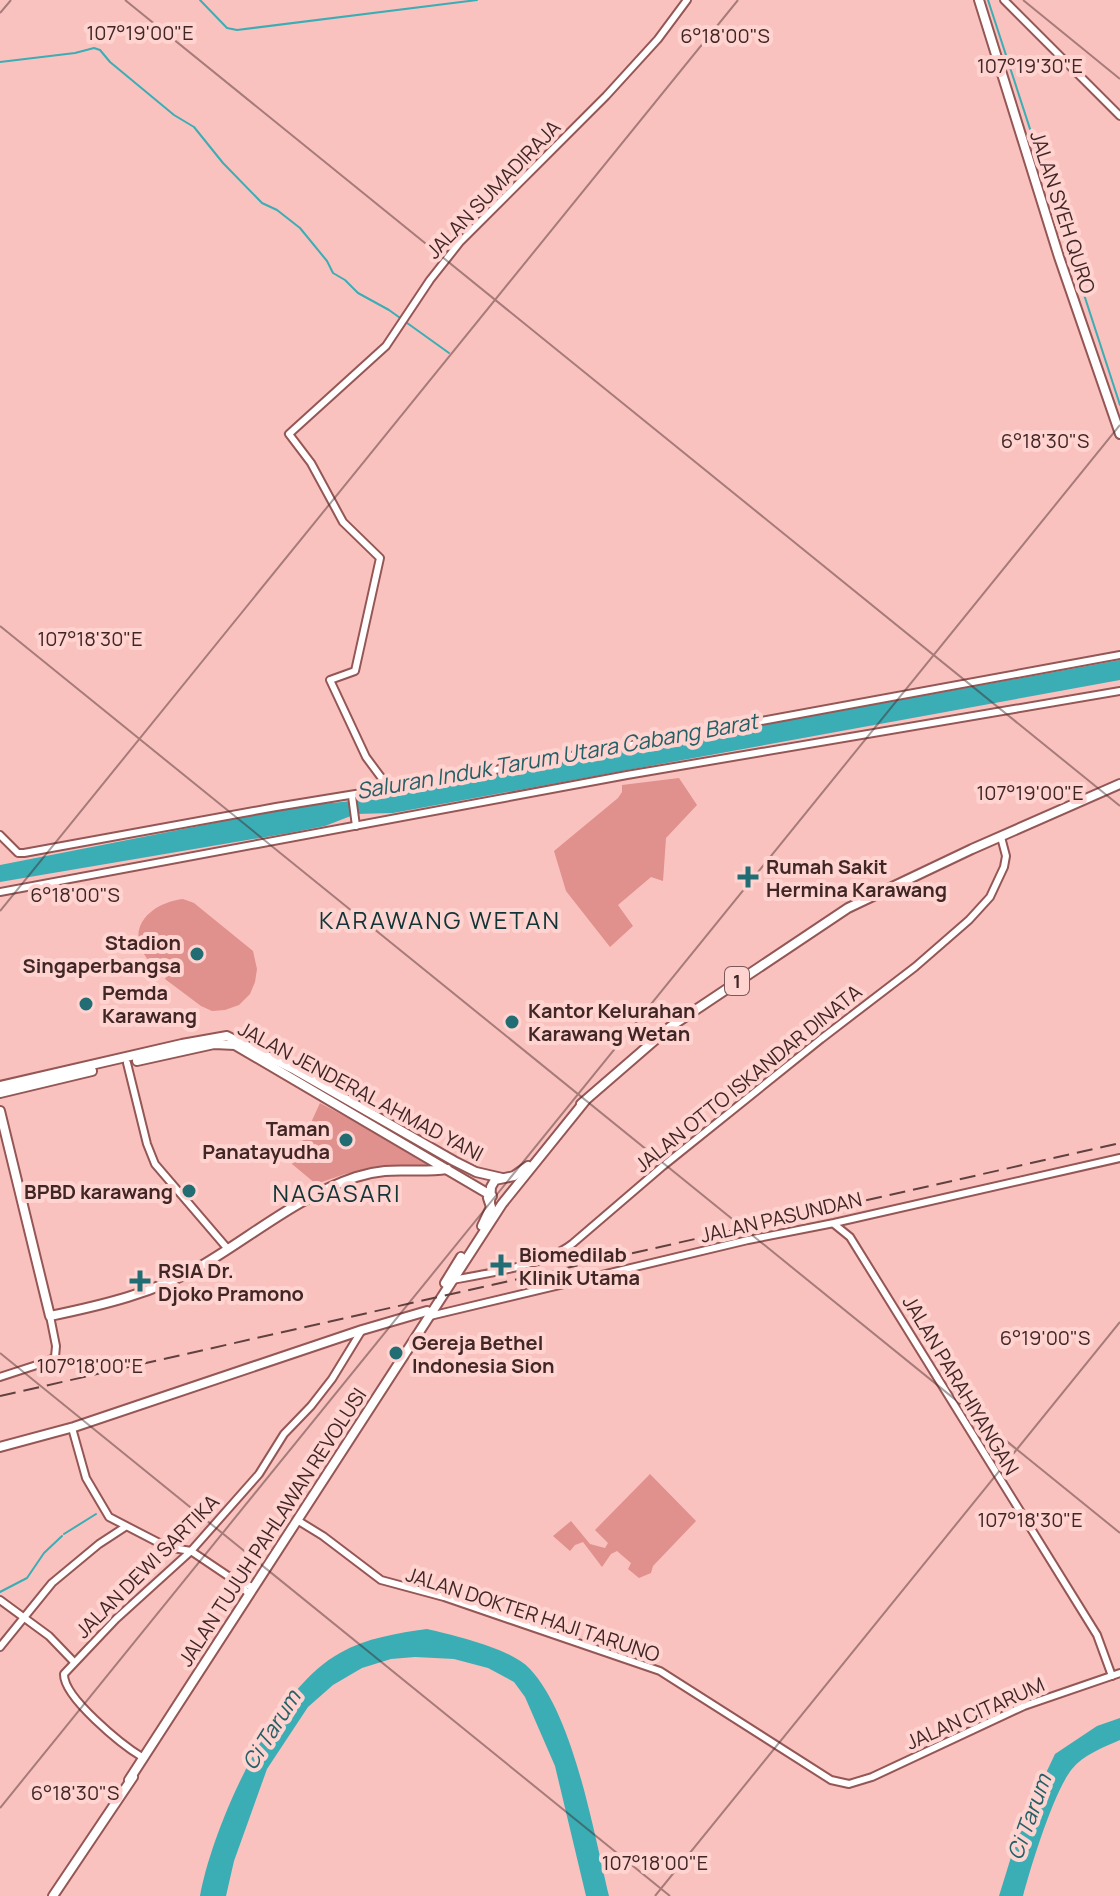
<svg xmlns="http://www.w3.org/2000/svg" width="1120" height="1896" viewBox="0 0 1120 1896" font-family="Manrope,sans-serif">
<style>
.green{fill:#e0908d}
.water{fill:#3badb5}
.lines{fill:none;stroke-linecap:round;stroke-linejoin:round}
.stream{stroke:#3badb5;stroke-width:2}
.minor-casing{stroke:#945755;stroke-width:10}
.major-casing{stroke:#945755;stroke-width:12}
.minor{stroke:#fff;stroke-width:6}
.major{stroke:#fff;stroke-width:8}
.rail{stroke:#604140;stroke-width:2;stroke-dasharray:16 8;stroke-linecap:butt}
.ticks{fill:none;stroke:#402625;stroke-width:2;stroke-opacity:0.45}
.poi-dot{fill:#226d73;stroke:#fed3d0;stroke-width:3}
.labels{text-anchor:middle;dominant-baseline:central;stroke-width:8;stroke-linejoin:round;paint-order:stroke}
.shield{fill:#fed3d0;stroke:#795a58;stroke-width:2}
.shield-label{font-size:18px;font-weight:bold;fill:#402625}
.street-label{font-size:20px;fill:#402625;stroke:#fed3d0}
.poi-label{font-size:20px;font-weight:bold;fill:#402625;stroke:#fed3d0;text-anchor:start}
.water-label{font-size:22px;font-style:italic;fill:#236065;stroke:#fed3d0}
.quarter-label{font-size:24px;letter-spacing:2px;fill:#113437;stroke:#fed3d0}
.ticks-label{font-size:20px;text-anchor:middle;fill:#402625;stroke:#fed3d0;stroke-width:8;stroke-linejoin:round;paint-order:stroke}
</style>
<rect width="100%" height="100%" fill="#fac2be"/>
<g class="green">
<polygon points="679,778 697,805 666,838 663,881 651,877 618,905 633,926 610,947 566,891 554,851 618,798 622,792 622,785"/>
<path d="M 183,899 L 194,903 L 253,951 L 257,969 L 255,982 L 250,994 L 239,1005 L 225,1010 L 212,1011 L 201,1006 L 165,979 L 167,976 C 160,969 149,963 144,954 C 126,924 155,902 183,899 Z"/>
<polygon points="320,1103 435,1165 433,1169 386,1166 345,1174 316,1184 292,1164"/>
<polygon points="650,1474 696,1521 653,1566 651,1573 639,1578 628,1569 631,1563 617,1551 611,1554 602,1567 583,1542 575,1545 570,1551 553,1536 571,1521 590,1544 605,1548 608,1543 595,1530"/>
</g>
<g class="water">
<path d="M 1120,660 L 1120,680 L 393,813 L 356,814 L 325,826 L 289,833 L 0,882 L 0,865 L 306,805 C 320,803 351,803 361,798 Z"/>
<path d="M 427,1629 C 456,1636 510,1648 530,1669 C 574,1716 594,1834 609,1896 L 586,1896 L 555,1766 L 525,1697 L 514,1682 L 488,1668 L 454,1659 L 415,1657 L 391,1659 L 362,1668 L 333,1685 L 308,1707 L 267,1769 L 234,1861 L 226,1896 L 200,1896 C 213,1825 274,1688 340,1653 C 366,1638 398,1633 427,1629 Z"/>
<path d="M 1120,1718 L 1120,1740 C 1104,1747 1083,1755 1072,1769 C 1054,1791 1031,1866 1023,1896 L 999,1896 L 1020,1828 L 1055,1754 L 1097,1726 Z"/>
</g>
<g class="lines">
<g class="stream">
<polyline points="200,0 227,28 237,30 477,0"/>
<polyline points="988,0 1120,405"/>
<polyline points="0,62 75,53 94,48 100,50 110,62 174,115 194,127 223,163 262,203 277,210 300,228 327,261 333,273 345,280 358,293 389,310 449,353"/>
<polyline points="64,1534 96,1514"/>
<polyline points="0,1592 27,1578 44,1553 62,1536"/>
</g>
<g class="minor-casing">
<g id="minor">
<polyline points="1004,0 1120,116"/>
<polyline points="389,788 366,757 330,680 355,671 380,558 343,522 311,463 289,434 386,346 430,280 460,242 606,96 658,39 687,0"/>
<polyline points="352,796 356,826"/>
<polyline points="0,835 18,853 24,853 276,807 435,781 1120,655"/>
<polyline points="0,892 627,775 1120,691"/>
<polyline points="127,1063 147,1144 155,1164 227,1248"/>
<polyline points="834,1224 850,1237 1097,1635 1112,1676"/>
<path d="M 452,1280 C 486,1274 545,1265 572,1244 L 663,1166 L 821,1039 L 915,967 L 969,920 L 990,897 L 1004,867 L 1006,856 L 1001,837"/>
<polyline points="430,1316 748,1240 834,1223 1120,1158"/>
<polyline points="0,1377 46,1362 55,1357 56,1346 50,1316"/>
<polyline points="72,1428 86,1478 109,1517 167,1547 191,1551 234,1580 248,1593"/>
<polyline points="297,1520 323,1536 381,1580 444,1597 660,1671 831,1780 849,1784 872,1777 1024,1706 1120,1673"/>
<polyline points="234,1580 253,1587"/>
<polyline points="0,1600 49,1636 74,1662"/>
<polyline points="0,1647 52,1583 99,1544 125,1527"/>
<path d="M 142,1757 C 122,1745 63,1697 64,1674 L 116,1619 L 191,1551 L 259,1474 L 284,1434 L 311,1406 L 332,1379 L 362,1330"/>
</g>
</g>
<g class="major-casing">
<g id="major">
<polyline points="979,0 1059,257 1120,434"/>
<polyline points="137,1061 214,1044 235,1045 492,1196"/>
<polyline points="0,1086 182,1044 227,1036 295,1070 454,1161 476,1172 502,1178"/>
<polyline points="0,1093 92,1071"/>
<polyline points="581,1104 670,1027 848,908 972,849 1120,784"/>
<path d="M 0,1111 L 50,1316 C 103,1305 154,1293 201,1266 C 252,1236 299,1196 356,1177 C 392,1165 412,1174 447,1169"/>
<polyline points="490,1202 491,1187 495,1180 514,1176 528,1166"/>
<polyline points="482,1226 491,1207 488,1198"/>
<polyline points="445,1283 461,1257"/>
<polyline points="0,1447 74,1427 362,1330 427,1311"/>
<polyline points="129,1780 502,1204 585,1101"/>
<polyline points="53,1896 133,1777"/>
</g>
</g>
<use href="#minor" class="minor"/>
<use href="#major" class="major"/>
<polyline class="rail" points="0,1396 1120,1143"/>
</g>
<path class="ticks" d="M 125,0 L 1120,806M 1023,0 L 1120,79M 0,13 L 11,0M 0,626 L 1120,1533M 0,911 L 738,0M 0,1353 L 670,1896M 0,1808 L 1120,425M 655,1896 L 1120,1322"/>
<g class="poi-dot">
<path d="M744 865h8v8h8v8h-8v8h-8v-8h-8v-8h8z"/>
<circle cx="197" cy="954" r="8"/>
<circle cx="86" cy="1004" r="8"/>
<circle cx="512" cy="1022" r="8"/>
<circle cx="346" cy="1140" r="8"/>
<circle cx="189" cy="1191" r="8"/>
<path d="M497 1253h8v8h8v8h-8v8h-8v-8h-8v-8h8z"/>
<path d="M136 1269h8v8h8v8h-8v8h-8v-8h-8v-8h8z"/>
<circle cx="396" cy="1353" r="8"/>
</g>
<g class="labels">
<rect class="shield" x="725" y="967" width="24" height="28" rx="6"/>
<g class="shield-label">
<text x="737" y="981">1</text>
</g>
<g class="street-label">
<text transform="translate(493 189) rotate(-46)">JALAN SUMADIRAJA</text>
<text transform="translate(1063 212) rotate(72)">JALAN SYEH QURO</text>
<text transform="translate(748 1078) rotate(-39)">JALAN OTTO ISKANDAR DINATA</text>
<text transform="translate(361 1091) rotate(28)">JALAN JENDERAL AHMAD YANI</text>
<text transform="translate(781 1217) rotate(-13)">JALAN PASUNDAN</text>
<text transform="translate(961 1385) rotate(59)">JALAN PARAHIYANGAN</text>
<text transform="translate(272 1527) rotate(-57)">JALAN TUJUH PAHLAWAN REVOLUSI</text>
<text transform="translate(147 1566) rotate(-45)">JALAN DEWI SARTIKA</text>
<text transform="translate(533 1614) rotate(18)">JALAN DOKTER HAJI TARUNO</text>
<text transform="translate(975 1713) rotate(-24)">JALAN CITARUM</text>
</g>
<g class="poi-label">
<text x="766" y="866">Rumah Sakit<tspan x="766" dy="23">Hermina Karawang</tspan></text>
<text x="181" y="942" text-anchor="end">Stadion<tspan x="181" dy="23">Singaperbangsa</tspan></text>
<text x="102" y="992">Pemda<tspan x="102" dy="23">Karawang</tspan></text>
<text x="528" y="1010">Kantor Kelurahan<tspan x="528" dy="23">Karawang Wetan</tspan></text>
<text x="330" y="1128" text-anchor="end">Taman<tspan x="330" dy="23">Panatayudha</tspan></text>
<text x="173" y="1191" text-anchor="end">BPBD karawang</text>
<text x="519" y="1254">Biomedilab<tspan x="519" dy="23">Klinik Utama</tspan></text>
<text x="158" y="1270">RSIA Dr.<tspan x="158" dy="23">Djoko Pramono</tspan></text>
<text x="412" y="1342">Gereja Bethel<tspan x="412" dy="23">Indonesia Sion</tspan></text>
</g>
<g class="water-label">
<text transform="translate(557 756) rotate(-10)">Saluran Induk Tarum Utara Cabang Barat</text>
<text transform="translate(271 1730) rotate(-58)">Ci Tarum</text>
<text transform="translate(1029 1817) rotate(-70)">Ci Tarum</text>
</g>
<g class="quarter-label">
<text x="440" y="919">KARAWANG WETAN</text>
<text x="337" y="1192">NAGASARI</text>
</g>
</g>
<g class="ticks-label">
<text x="140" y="40">107°19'00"E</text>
<text x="725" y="43">6°18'00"S</text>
<text x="1030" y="73">107°19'30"E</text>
<text x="1045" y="448">6°18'30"S</text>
<text x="90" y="646">107°18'30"E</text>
<text x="1030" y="800">107°19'00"E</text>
<text x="75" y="902">6°18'00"S</text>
<text x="1045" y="1345">6°19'00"S</text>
<text x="90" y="1373">107°18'00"E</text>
<text x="1030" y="1527">107°18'30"E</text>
<text x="75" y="1800">6°18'30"S</text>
<text x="655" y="1870">107°18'00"E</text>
</g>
</svg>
